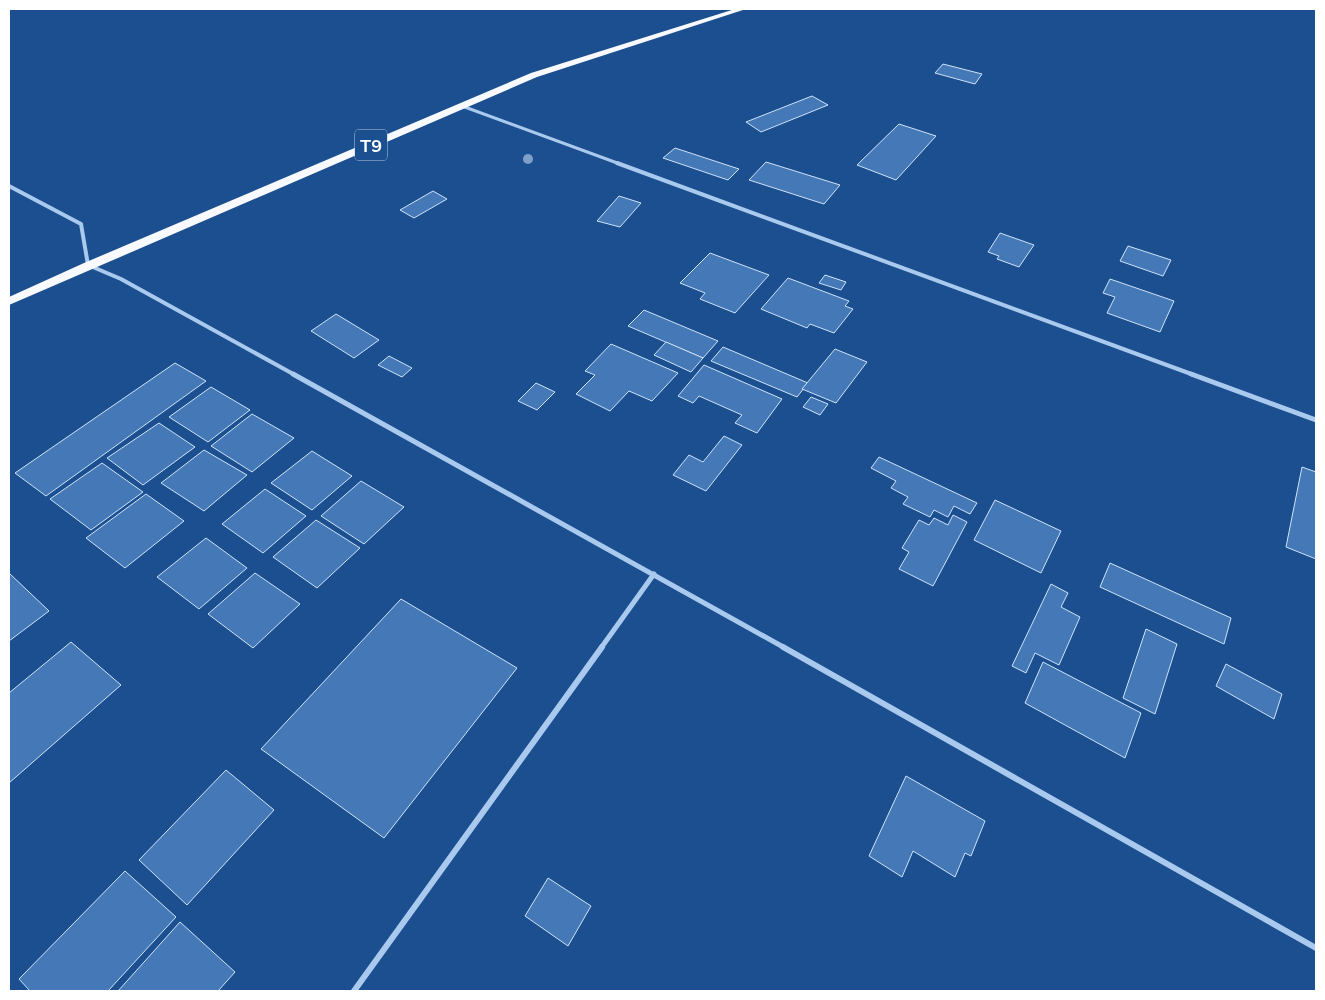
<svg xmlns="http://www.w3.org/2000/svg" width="1325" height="1000" viewBox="0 0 1325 1000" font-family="Mulish,sans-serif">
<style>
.building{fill:#4478b7;stroke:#cfe3fa}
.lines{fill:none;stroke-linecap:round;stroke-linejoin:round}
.minor-far3{stroke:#a9c9ee;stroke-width:3}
.minor-far2{stroke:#a9c9ee;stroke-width:4}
.minor-far1{stroke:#a9c9ee;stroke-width:5}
.minor{stroke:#a9c9ee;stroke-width:6}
.trunk{fill:#f8faff;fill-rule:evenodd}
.tree{fill:#7ea0ca}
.labels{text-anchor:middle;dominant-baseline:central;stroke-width:4.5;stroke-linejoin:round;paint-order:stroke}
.shield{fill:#1b4f8f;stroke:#bbcadd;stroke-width:1}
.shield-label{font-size:18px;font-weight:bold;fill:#fff}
</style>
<rect width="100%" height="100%" fill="#1b4f8f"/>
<g class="building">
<polygon points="943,64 982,74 975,84 935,73"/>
<polygon points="812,96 828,105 761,132 746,122"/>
<polygon points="899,124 936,136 896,180 857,165"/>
<polygon points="675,148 739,169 728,180 663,158"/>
<polygon points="766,162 840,185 824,204 749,180"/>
<polygon points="433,191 447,199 414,218 400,210"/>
<polygon points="619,196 641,203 620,227 597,221"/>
<polygon points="1000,233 1034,245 1019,267 997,259 999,256 988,252"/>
<polygon points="1128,246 1171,260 1163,276 1120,261"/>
<polygon points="710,253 769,275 735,313 700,299 705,293 680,283"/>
<polygon points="825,275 846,282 841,290 819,283"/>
<polygon points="788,278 849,301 845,306 853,309 834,333 810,324 807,328 761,309"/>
<polygon points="1110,279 1174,301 1160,332 1107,313 1115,297 1103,293"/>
<polygon points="644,310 718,341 703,358 628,326"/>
<polygon points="336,314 379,340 354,358 311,331"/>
<polygon points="666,342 703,358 691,372 654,355"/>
<polygon points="611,344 678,373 652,401 629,391 610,411 576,394 595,375 585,371"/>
<polygon points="723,347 808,383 797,397 711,361"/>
<polygon points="835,349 867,362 836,403 802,389"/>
<polygon points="389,356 412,368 402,377 378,365"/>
<polygon points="175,363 206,381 46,496 15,473"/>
<polygon points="704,365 782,399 757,433 735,423 742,415 699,396 693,403 678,396"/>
<polygon points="536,383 555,392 537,410 518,401"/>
<polygon points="211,387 250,410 208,442 169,417"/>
<polygon points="811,397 828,404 820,415 803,407"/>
<polygon points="252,414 294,438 252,472 211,446"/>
<polygon points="159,423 195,447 143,485 107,458"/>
<polygon points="724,436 742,445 706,491 673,475 689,455 703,462"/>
<polygon points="204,450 247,475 204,511 161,483"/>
<polygon points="312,451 352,476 312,510 271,483"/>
<polygon points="879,457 977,503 970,514 954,506 948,517 934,510 930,517 903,504 908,497 891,488 896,481 871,468"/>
<polygon points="102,463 143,492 91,530 50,499"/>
<polygon points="1302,467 1316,472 1316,559 1286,547"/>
<polygon points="361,481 404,507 364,544 321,516"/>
<polygon points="265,489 306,516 263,553 222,524"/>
<polygon points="146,494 184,521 125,568 86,538"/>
<polygon points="995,500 1061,531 1041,573 974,540"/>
<polygon points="953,515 967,522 933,586 899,569 909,552 902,548 919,520 929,525 934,518 948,525"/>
<polygon points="316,520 360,548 317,588 273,557"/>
<polygon points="206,538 247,568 199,609 157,577"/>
<polygon points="1110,563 1231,618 1224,644 1100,587"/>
<polygon points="9,573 49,611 9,641"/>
<polygon points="255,573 300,604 253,648 208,614"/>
<polygon points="1051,584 1068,593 1061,607 1080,617 1059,665 1035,653 1026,673 1012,666"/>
<polygon points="401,599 517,668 384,838 261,749"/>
<polygon points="1146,629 1177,644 1155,714 1123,698"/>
<polygon points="71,642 121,685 9,783 9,693"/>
<polygon points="1043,662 1141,713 1125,758 1025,703"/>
<polygon points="1226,664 1282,694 1274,719 1216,686"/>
<polygon points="226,770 274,810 187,905 139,860"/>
<polygon points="906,776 985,821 971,856 965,853 955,877 913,851 902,877 869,856"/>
<polygon points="125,871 176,917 108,991 30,991 19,979"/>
<polygon points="548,878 591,906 568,946 525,916"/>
<polygon points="180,922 235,972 218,991 118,991"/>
</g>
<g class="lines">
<polyline class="minor-far3" points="462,106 620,164"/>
<g class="minor-far2">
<polyline points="617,163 1194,375"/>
<polyline points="9,186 81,224 88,265 121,279 295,375"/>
</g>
<g class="minor-far1">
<polyline points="293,374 785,648"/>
<polyline points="1191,374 1316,420"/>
<polyline points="601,648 654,574"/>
</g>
<g class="minor">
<polyline points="783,647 1316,948"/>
<polyline points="354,991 602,647"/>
</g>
<polygon class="trunk" points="735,9 746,9 537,77 9,305 9,297 84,263 531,73"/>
</g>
<circle class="tree" cx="528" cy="159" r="5"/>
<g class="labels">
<rect class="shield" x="355" y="129.5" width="32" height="31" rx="4"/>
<g class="shield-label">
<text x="371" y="145">T9</text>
</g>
</g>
<rect width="1325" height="1000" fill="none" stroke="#ffffff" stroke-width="20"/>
</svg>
